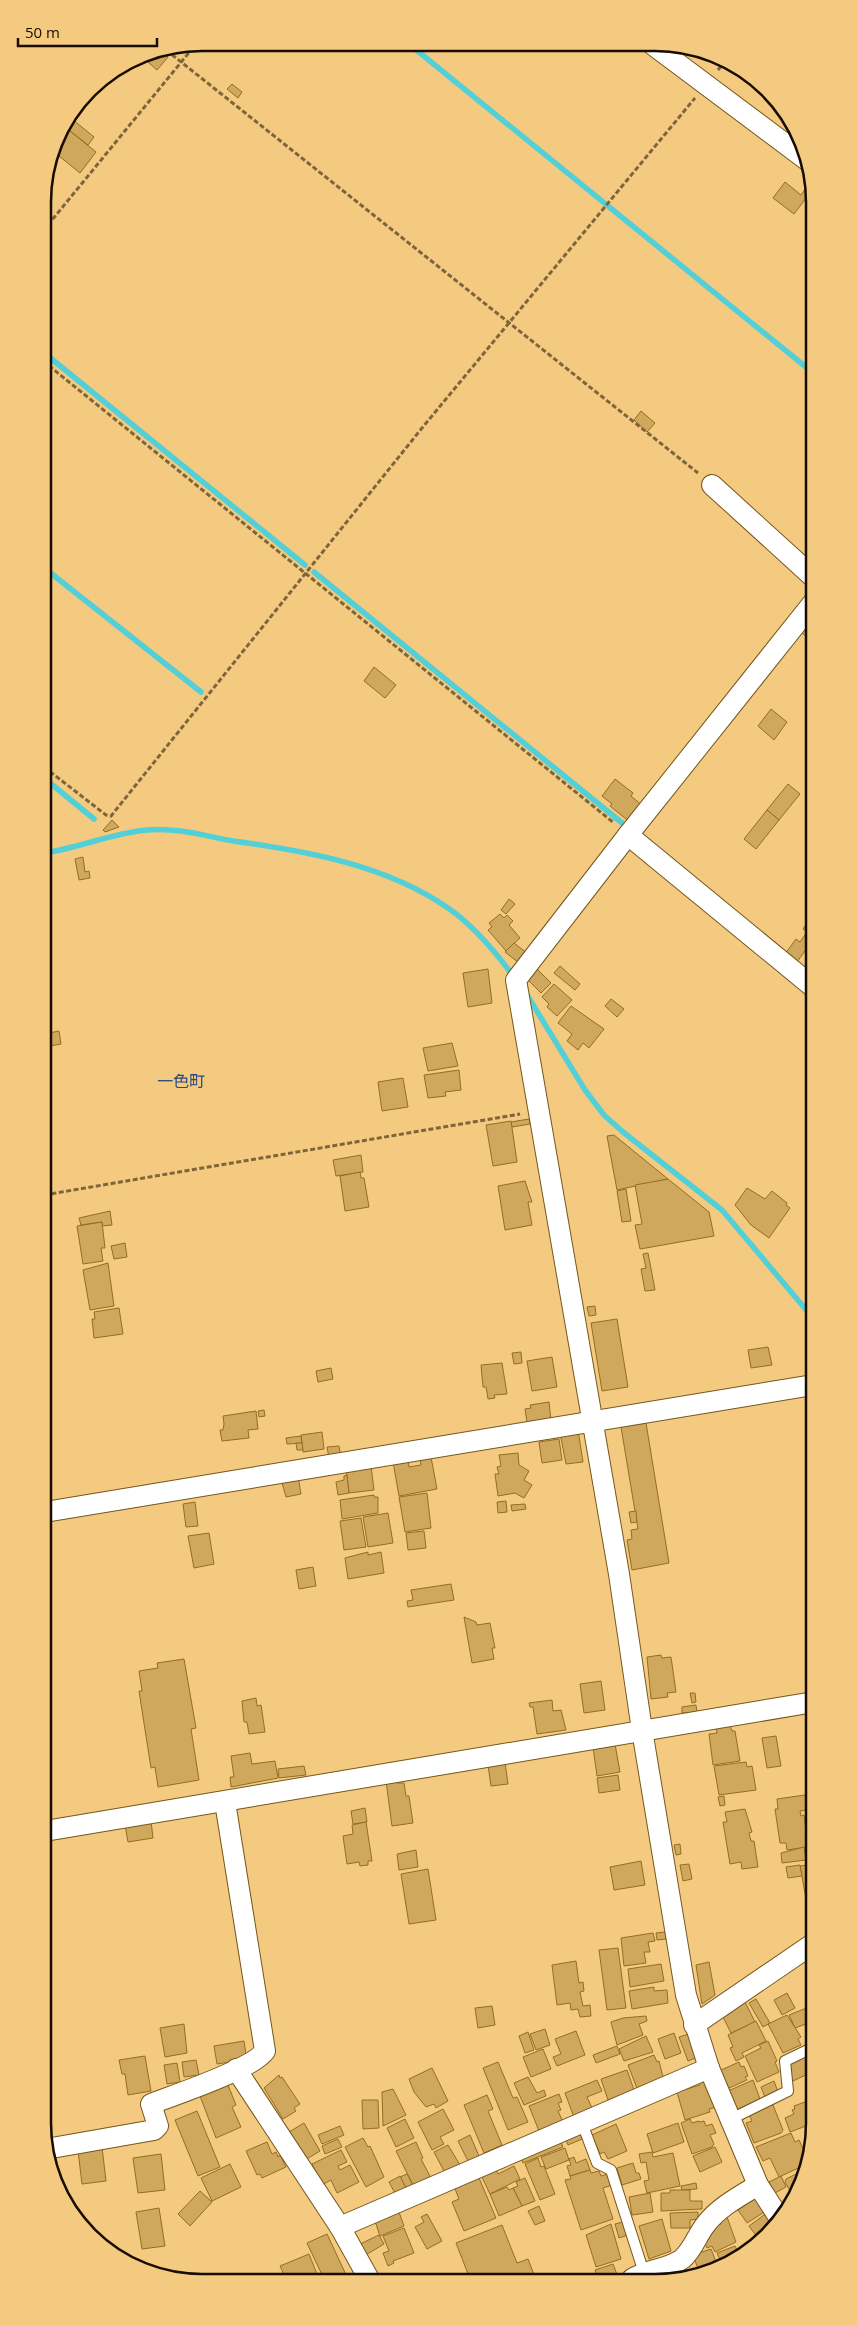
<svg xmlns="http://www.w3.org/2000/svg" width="857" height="2325" viewBox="0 0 857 2325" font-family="'Open Sans','Noto Sans JP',sans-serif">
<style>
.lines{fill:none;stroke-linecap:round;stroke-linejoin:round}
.stream{stroke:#53cfd8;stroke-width:5.5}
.building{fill:#d0a85d;stroke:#946e1e}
.lane-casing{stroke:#74571c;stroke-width:12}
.street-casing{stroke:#74571c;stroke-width:22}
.path{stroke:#7e653b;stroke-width:3;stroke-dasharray:5 2.5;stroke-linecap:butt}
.lane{stroke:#fff;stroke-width:10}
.street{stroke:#fff;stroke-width:20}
.labels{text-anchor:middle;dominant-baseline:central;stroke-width:4;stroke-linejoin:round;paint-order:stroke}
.quarter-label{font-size:16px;fill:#2b4981;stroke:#f3ca7f}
.rim{fill:none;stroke:#180d00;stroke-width:2.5}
</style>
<rect width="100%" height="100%" fill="#f3ca7f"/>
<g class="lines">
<g class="stream">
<polyline points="409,44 812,372"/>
<polyline points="43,352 305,565"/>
<polyline points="43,567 201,692"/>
<polyline points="314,572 627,827"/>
<polyline points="44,778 94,819"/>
<path d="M 44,853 C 79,848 112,833 147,830 C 175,827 206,836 233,841 C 307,851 386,865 448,908 C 473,925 493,949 511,973"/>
<polyline points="527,995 585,1090 604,1115 623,1132 722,1210 813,1318"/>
</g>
</g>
<g class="building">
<polygon points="160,51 168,57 157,70 140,55"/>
<polygon points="232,84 242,92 238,98 227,89"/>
<polygon points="70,118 72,119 65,127 96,152 80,173 54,152 59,131"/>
<polygon points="72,119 94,137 88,145 65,127"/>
<polygon points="811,181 811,196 808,200 806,198 794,214 773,198 785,182 801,195"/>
<polygon points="641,411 655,423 647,432 634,420"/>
<polygon points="812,621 812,641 802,633"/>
<polygon points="812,654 812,666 806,661"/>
<polygon points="374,667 396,685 385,698 364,681"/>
<polygon points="771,709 787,722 774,740 758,726"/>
<polygon points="615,779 633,793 631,796 643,806 631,823 610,806 612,804 602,796"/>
<polygon points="788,784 800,794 779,820 767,810"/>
<polygon points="767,810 779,820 756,849 744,839"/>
<polygon points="112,820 119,827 105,832 103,830"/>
<polygon points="83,857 85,872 89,871 90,878 79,880 75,859"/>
<polygon points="509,899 515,904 506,914 501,910"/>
<polygon points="500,914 504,918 507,915 513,921 509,925 520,938 506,951 488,930 492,927 489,923"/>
<polygon points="812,915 812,936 803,929"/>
<polygon points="807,932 812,936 812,941 797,962 785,954 796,939 800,942"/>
<polygon points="514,943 527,953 519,963 505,952"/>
<polygon points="560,966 580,984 575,990 554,973"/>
<polygon points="488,969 492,1003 468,1007 463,973"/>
<polygon points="537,969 551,983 541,993 527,979"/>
<polygon points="554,984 572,1000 557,1016 547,1007 549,1004 542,997"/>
<polygon points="611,999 624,1009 617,1017 605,1006"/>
<polygon points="571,1006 604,1029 589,1048 583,1043 578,1050 567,1041 572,1034 558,1023"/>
<polygon points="59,1031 61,1044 45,1047 44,1034"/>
<polygon points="452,1043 458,1066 428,1071 423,1048"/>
<polygon points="459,1070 461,1090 445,1092 446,1096 428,1098 424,1075"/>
<polygon points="403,1078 408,1107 382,1111 378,1082"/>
<polygon points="529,1119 530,1124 512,1127 511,1122"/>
<polygon points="511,1121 517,1162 493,1166 486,1125"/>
<polygon points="614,1135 668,1179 617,1190 607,1136"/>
<polygon points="361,1155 363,1172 336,1176 333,1160"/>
<polygon points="360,1172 361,1178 364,1178 369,1207 345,1211 340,1176"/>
<polygon points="668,1179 709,1212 714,1236 640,1249 635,1225 642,1224 635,1185"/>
<polygon points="525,1181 532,1202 528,1202 532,1225 505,1230 498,1186"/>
<polygon points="747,1188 765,1199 772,1191 787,1203 786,1205 790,1208 769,1238 751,1225 735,1205"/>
<polygon points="626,1189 631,1221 622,1222 617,1191"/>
<polygon points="110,1211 112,1225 102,1226 102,1222 81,1225 79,1218"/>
<polygon points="102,1222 105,1248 101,1248 103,1261 83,1264 77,1226"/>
<polygon points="125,1243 127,1257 114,1259 111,1246"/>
<polygon points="648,1253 655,1290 645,1291 641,1269 646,1268 643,1254"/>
<polygon points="108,1263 114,1306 90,1310 83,1270"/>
<polygon points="595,1306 596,1315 589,1316 587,1307"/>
<polygon points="119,1308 123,1334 94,1338 92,1319 95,1319 94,1312"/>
<polygon points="617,1319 628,1387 602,1391 591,1323"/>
<polygon points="768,1347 772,1365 751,1368 748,1350"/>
<polygon points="521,1352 522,1363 514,1364 512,1353"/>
<polygon points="552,1357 557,1387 532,1391 527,1361"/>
<polygon points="502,1363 507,1394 494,1395 495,1398 488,1399 486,1387 483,1387 481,1365"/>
<polygon points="331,1368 333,1379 318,1382 316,1371"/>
<polygon points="549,1402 551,1421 527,1422 525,1409 531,1408 530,1405"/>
<polygon points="264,1410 265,1416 259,1417 258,1411"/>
<polygon points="256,1411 258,1429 248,1430 249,1438 222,1441 220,1430 223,1430 224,1424 223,1416"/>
<polygon points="646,1423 669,1563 632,1570 627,1540 632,1539 631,1530 638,1529 621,1427"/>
<polygon points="578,1430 583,1462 566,1464 560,1433"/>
<polygon points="322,1432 324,1449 303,1452 301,1435"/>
<polygon points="301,1436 302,1443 287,1444 286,1438"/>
<polygon points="559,1439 562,1460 542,1463 539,1442"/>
<polygon points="296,1443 302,1443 303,1450 297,1450"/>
<polygon points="339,1446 341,1457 329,1458 327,1447"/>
<polygon points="518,1453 519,1465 529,1471 524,1480 532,1485 524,1498 515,1493 498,1496 495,1474 499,1474 497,1467 501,1466 499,1455"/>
<polygon points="431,1457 437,1489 399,1496 393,1462 408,1459 409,1467 421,1465 420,1459"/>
<polygon points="371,1466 374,1490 349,1493 346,1469"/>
<polygon points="347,1475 349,1493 338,1495 336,1482 344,1480 344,1476"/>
<polygon points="298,1476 301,1494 286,1497 281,1479"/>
<polygon points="427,1493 431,1528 405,1532 399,1497"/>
<polygon points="374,1495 374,1497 378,1497 378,1513 342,1519 340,1500"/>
<polygon points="506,1501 507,1512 498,1513 497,1502"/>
<polygon points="195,1502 198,1526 186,1527 183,1504"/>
<polygon points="525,1504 526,1509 512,1511 511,1505"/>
<polygon points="636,1511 637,1522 631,1523 629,1512"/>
<polygon points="388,1513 393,1543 368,1547 363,1517"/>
<polygon points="361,1518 366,1547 344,1550 340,1521"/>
<polygon points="424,1531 426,1548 408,1550 406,1533"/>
<polygon points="209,1533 214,1564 194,1568 188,1536"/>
<polygon points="368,1552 368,1555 381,1552 384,1573 348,1579 345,1558"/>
<polygon points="313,1567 316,1586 299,1589 296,1570"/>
<polygon points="451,1584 454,1600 408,1607 407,1601 413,1600 411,1590"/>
<polygon points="464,1617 476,1622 477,1625 490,1623 495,1648 492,1648 494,1659 472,1663"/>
<polygon points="661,1655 662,1658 671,1657 676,1692 667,1693 668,1697 651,1699 647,1657"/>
<polygon points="184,1659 196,1728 191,1729 199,1780 158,1787 155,1767 151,1768 139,1691 142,1691 139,1671 158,1668 157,1663"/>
<polygon points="601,1681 605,1710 584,1713 580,1684"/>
<polygon points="690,1693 695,1693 696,1702 692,1703"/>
<polygon points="256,1698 257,1706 261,1705 265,1732 249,1734 247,1722 244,1722 242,1701"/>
<polygon points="552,1700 553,1711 561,1710 566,1730 537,1734 533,1707 530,1707 529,1703"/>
<polygon points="696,1705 697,1712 682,1713 682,1707"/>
<polygon points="809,1712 814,1712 814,1742 813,1742"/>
<polygon points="730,1725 732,1731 735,1731 740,1761 713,1765 709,1734 717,1733 716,1727"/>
<polygon points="776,1736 781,1766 767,1768 762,1738"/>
<polygon points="615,1744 620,1772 597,1776 593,1747"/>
<polygon points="250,1753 252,1764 275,1761 278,1778 231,1787 230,1777 234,1777 231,1756"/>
<polygon points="505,1762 508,1784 491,1786 488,1765"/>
<polygon points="746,1762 747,1767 752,1766 756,1790 719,1795 714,1766"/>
<polygon points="304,1766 306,1775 279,1778 278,1769"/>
<polygon points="618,1775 620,1790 599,1793 597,1778"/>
<polygon points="396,1780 397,1783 404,1783 406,1796 409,1796 413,1823 392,1826 386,1781"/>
<polygon points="805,1795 807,1810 800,1811 801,1816 804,1815 806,1831 814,1830 814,1846 787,1850 786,1843 780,1843 775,1809 778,1809 777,1799"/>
<polygon points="724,1796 725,1805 720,1806 718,1797"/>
<polygon points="365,1808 367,1822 353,1824 351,1811"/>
<polygon points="745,1809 752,1832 749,1833 751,1841 754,1841 758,1867 742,1869 741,1862 730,1864 723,1822 727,1822 725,1812"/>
<polygon points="151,1821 153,1838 128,1842 125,1825"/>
<polygon points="366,1822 372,1861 368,1861 368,1865 360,1866 359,1862 347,1864 343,1836 353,1834 352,1825"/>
<polygon points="680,1844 681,1854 676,1855 674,1845"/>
<polygon points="804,1847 806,1860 782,1863 781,1853"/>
<polygon points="416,1850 418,1867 399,1870 397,1854"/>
<polygon points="641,1861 645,1885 614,1890 610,1867"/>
<polygon points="689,1864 692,1879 683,1881 680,1865"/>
<polygon points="814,1864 814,1903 807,1904 800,1866"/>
<polygon points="800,1865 802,1876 788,1878 786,1867"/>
<polygon points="428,1869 436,1920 409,1924 401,1874"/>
<polygon points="665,1932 666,1939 657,1940 656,1933"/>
<polygon points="653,1933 655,1941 648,1942 650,1952 644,1952 646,1963 624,1966 621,1938"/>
<polygon points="618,1948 626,2008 607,2010 599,1950"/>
<polygon points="814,1954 814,1977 804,1960"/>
<polygon points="576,1961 579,1983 583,1982 584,1991 580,1992 583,2006 590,2005 591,2016 580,2017 578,2009 571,2010 570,2003 557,2005 552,1965"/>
<polygon points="709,1962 715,1995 702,2004 696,1965"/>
<polygon points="661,1964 664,1981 630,1987 628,1969"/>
<polygon points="654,1987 654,1991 667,1990 668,2003 632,2009 629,1991"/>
<polygon points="787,1993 795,2008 782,2015 774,2000"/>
<polygon points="756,1999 770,2023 763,2027 749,2003"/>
<polygon points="745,2002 755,2022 731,2033 721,2013"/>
<polygon points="492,2006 495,2025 478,2028 475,2008"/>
<polygon points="809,2007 814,2021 795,2028 789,2015"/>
<polygon points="787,2015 801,2037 798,2039 801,2045 783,2053 768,2024"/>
<polygon points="646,2016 647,2021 639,2024 643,2035 617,2045 611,2022 623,2018"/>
<polygon points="756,2021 766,2041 742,2053 744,2057 736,2061 730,2048 733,2047 728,2035"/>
<polygon points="184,2024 187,2053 165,2057 160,2028"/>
<polygon points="545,2029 550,2045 536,2050 530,2034"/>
<polygon points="576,2031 585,2055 557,2066 553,2057 561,2054 555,2039"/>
<polygon points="528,2032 534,2050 525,2053 519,2036"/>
<polygon points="674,2033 681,2053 665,2059 658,2039"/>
<polygon points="689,2034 698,2057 688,2061 679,2037"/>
<polygon points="646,2036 653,2052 624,2061 619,2049"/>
<polygon points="244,2041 246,2055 230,2062 217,2064 214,2046"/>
<polygon points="768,2041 777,2061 775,2062 779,2072 757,2082 745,2056 761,2048 759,2045"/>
<polygon points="617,2046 620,2054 596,2063 593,2055"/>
<polygon points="543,2049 551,2069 531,2077 523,2057"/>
<polygon points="812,2050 814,2056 814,2071 793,2081 789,2072 792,2071 788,2061"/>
<polygon points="654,2055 657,2062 659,2061 664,2081 638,2091 628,2065"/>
<polygon points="145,2056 151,2091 128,2095 125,2074 122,2074 119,2060"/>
<polygon points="196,2060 199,2075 184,2077 182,2062"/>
<polygon points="498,2062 513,2098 517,2097 528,2122 508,2130 483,2068"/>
<polygon points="739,2062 741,2067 744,2066 748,2076 745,2077 747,2080 727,2089 719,2071"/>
<polygon points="177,2063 180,2082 167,2084 164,2065"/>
<polygon points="432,2068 448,2101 436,2108 434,2104 426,2107 414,2092 409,2079"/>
<polygon points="627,2070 634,2090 608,2100 601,2079"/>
<polygon points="279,2075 280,2078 282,2077 300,2104 294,2108 296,2111 283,2119 264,2088"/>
<polygon points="705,2076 717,2107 709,2109 710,2112 685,2120 677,2092 700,2085 697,2078"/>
<polygon points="528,2077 537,2093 544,2090 546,2096 524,2105 514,2083"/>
<polygon points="597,2080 602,2091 587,2097 592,2108 574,2117 565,2093"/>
<polygon points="753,2080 760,2099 736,2110 728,2091"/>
<polygon points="774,2081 778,2092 765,2097 761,2087"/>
<polygon points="228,2085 236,2105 232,2107 241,2127 216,2138 200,2096"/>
<polygon points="393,2089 406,2115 383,2126 382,2092"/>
<polygon points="559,2094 562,2102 558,2103 561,2110 558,2111 563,2122 539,2131 529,2106"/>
<polygon points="487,2095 493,2109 488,2111 502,2145 484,2153 464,2105"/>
<polygon points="813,2099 814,2123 790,2132 785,2118 794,2114 792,2110 795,2109 794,2106"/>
<polygon points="362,2100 378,2100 379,2128 363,2129"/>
<polygon points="770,2105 773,2105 783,2130 781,2133 754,2143 746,2123 752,2121 749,2114"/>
<polygon points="443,2109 454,2130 440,2137 444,2144 432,2150 418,2122"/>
<polygon points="197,2111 220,2167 198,2176 175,2120"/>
<polygon points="405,2119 414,2138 396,2147 387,2128"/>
<polygon points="690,2119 692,2123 699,2121 700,2122 704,2121 706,2126 712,2124 716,2133 710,2135 714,2144 712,2147 692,2154 681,2123"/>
<polygon points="304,2123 320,2151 305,2160 289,2132"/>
<polygon points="678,2123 684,2142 653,2153 647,2134"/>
<polygon points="616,2124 627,2151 608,2159 604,2152 600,2154 592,2135"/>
<polygon points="340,2126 344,2135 322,2144 318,2135"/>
<polygon points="578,2127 582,2139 568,2145 563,2133"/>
<polygon points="791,2133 795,2142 799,2140 808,2159 807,2164 779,2177 770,2158 763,2161 756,2147"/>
<polygon points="470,2135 479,2156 468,2161 458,2141"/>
<polygon points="558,2135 563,2147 523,2163 518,2151"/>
<polygon points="363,2138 368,2147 370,2146 384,2177 366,2187 345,2147"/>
<polygon points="338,2139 342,2147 325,2154 322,2146"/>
<polygon points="267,2142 272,2154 276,2152 278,2157 280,2155 286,2167 262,2178 260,2174 257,2175 246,2151"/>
<polygon points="416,2142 423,2158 421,2159 431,2178 414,2187 396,2151"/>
<polygon points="448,2145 460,2165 445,2173 434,2152"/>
<polygon points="102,2147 106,2181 82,2184 78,2151"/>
<polygon points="715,2147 722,2162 700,2172 693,2156"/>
<polygon points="565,2148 569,2160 546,2169 541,2157"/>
<polygon points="341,2150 347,2162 338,2166 340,2170 350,2165 359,2182 337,2193 331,2180 322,2185 312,2164"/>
<polygon points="652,2152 653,2157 673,2153 680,2186 647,2193 644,2181 649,2180 646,2162 641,2163 639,2154"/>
<polygon points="161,2154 165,2190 138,2193 133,2158"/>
<polygon points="574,2157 576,2163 586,2159 590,2170 570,2176 567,2166 571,2165 569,2159"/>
<polygon points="538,2158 541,2167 544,2166 555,2194 540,2200 525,2164"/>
<polygon points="56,2162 58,2180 56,2181 49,2163"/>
<polygon points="492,2162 498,2174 514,2166 520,2179 490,2194 478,2169"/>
<polygon points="633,2163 636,2173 639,2173 641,2179 622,2185 617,2168"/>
<polygon points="230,2164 241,2187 212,2201 201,2178"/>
<polygon points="806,2169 802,2184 794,2198 785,2182 786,2179"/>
<polygon points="590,2170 591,2173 599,2171 601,2176 608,2174 612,2185 603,2188 613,2219 581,2230 565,2180 571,2179 570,2176"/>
<polygon points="473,2172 477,2179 479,2178 496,2218 464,2231 452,2202 459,2199 452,2181"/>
<polygon points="407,2174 415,2189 408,2192 400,2177"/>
<polygon points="400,2176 408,2192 397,2197 389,2182"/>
<polygon points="781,2176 786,2187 775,2193 769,2182"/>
<polygon points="525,2178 535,2201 522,2206 513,2188 518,2186 516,2182"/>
<polygon points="696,2183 697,2189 682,2190 681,2186"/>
<polygon points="507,2187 509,2190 513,2188 522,2206 499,2216 490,2194"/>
<polygon points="670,2190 690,2190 690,2201 702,2201 702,2209 661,2211 661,2193 670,2193"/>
<polygon points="200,2191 212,2202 190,2226 178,2214"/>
<polygon points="650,2193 653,2212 632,2215 629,2197"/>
<polygon points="762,2198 769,2209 747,2223 738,2210 754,2199 756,2201"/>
<polygon points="539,2206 545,2221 535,2225 528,2211"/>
<polygon points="159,2208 165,2246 142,2249 136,2212"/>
<polygon points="771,2210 777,2218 766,2226 770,2232 760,2241 749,2226"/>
<polygon points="399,2212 404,2226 380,2236 375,2221"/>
<polygon points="698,2212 698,2219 690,2220 690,2228 671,2228 670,2213"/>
<polygon points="427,2214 442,2241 427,2249 415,2227 424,2222 421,2217"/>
<polygon points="727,2217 736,2242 715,2252 712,2246 707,2248 704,2241 709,2239 707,2234 711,2228 721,2224 720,2221"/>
<polygon points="662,2219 671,2251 649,2259 639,2226"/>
<polygon points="623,2222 628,2235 619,2238 615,2224"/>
<polygon points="611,2224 621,2259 596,2267 586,2235"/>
<polygon points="502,2225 517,2263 528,2259 535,2277 528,2279 470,2279 456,2243"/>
<polygon points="404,2228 414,2253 393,2261 394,2263 388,2266 383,2253 389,2251 383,2236"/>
<polygon points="327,2234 348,2279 324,2279 307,2243"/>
<polygon points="379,2235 384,2244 364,2256 358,2245"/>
<polygon points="735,2246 740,2256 723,2266 717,2253"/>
<polygon points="711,2249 718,2267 700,2274 693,2255"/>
<polygon points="309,2254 317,2274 319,2273 322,2279 286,2279 280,2266"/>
<polygon points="613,2264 618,2277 598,2279 595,2270"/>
</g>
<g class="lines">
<g class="lane-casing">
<g id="lane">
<polyline points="731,2119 788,2091 785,2061 814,2047"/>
<polyline points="582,2123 597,2163 611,2170 644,2273"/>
</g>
</g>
<g class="street-casing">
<g id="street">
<polyline points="653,45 808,161"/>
<polyline points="712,485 812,576"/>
<polyline points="628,835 813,987"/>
<polyline points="45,1512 813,1385"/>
<polyline points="45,1831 814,1702"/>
<polyline points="694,2025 814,1943"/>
<polyline points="236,2069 340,2227 369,2279"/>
<path d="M 46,2149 L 154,2130 L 158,2126 L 151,2104 C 174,2095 253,2069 265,2051 L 225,1802"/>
<polyline points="780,2219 758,2185 709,2068 686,1995 642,1730 619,1574 516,980 628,835 812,604"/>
<polyline points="340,2227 709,2068"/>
<path d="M 632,2279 C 647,2269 667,2270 682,2259 C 693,2250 697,2235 706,2224 C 719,2207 740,2196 758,2185"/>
</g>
</g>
<g class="path">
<polyline points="166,50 698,473"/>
<polyline points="718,70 726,60"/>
<polyline points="43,231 196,44"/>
<polyline points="43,361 614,823"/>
<polyline points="44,767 106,815 111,816 422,428 695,98"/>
<polyline points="44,1195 520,1114"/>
</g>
<use href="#lane" class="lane"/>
<use href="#street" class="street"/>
</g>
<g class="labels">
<g class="quarter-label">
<text x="181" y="1081">一色町</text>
</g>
</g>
<path d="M0 0H857V2325H0ZM202 51H655A151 151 0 0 1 806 202V2123A151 151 0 0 1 655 2274H202A151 151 0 0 1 51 2123V202A151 151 0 0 1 202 51Z" fill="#f3ca7f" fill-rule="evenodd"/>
<path class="rim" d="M202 51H655A151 151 0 0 1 806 202V2123A151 151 0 0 1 655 2274H202A151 151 0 0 1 51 2123V202A151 151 0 0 1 202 51Z"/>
<path d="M18 38v8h139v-8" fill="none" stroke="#180d00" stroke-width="2.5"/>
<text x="25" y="38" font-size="15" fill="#180d00" stroke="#f3ca7f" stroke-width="4" paint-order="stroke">50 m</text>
</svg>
